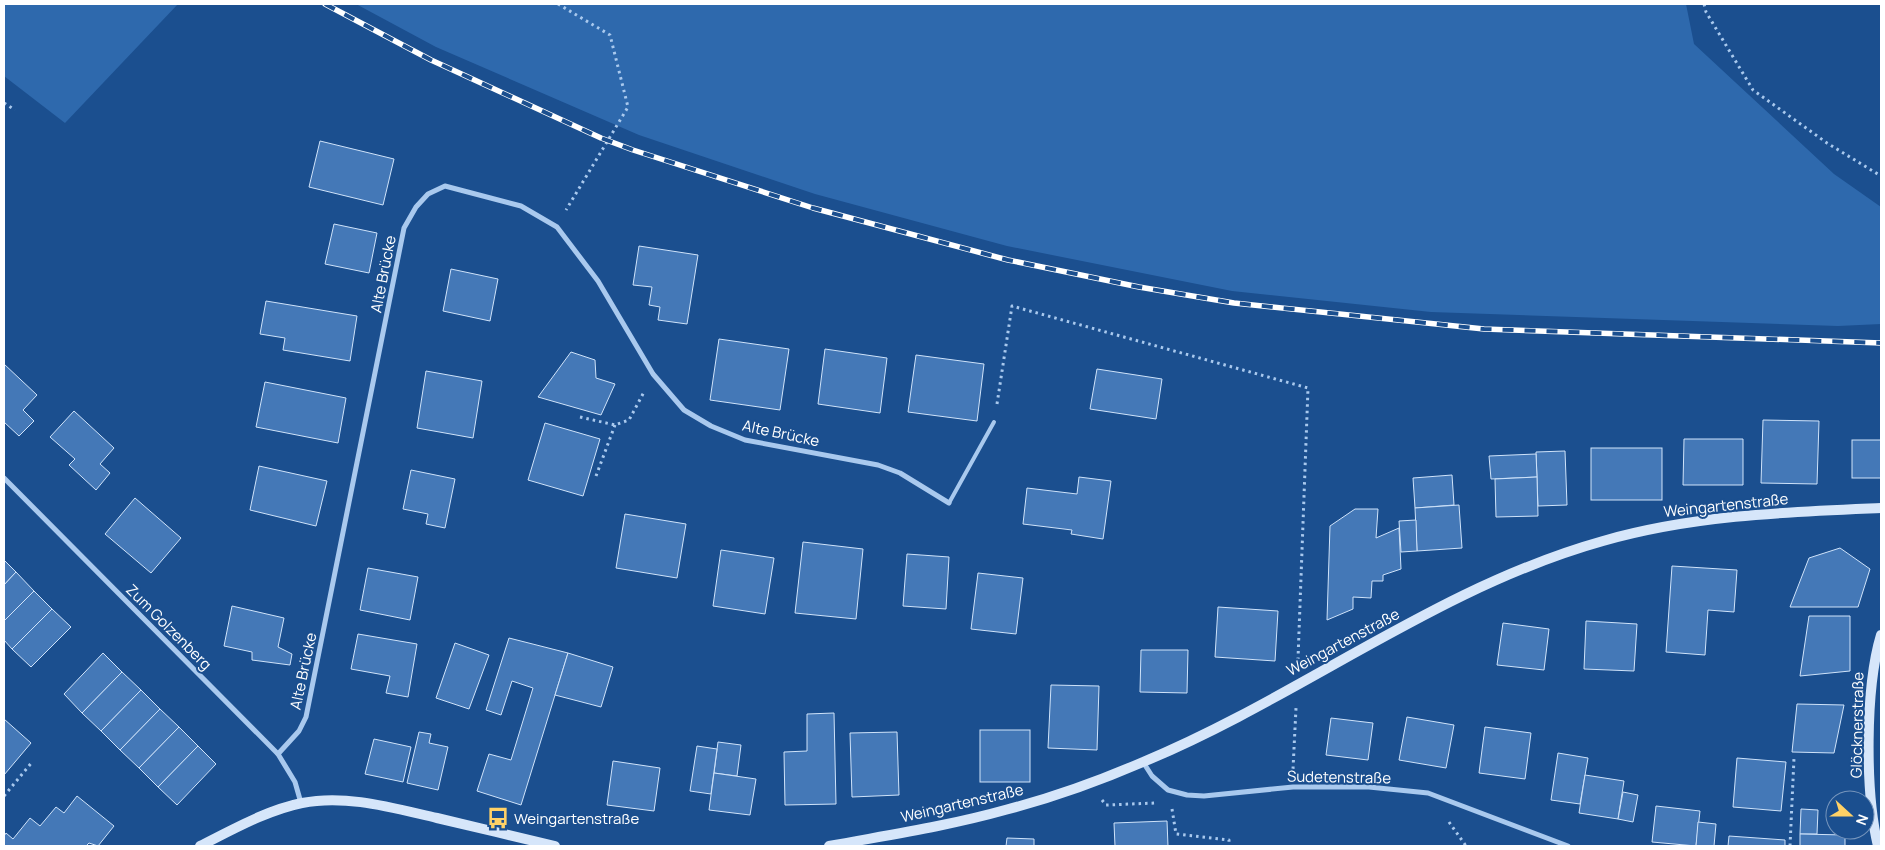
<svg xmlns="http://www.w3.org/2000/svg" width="1885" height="850" viewBox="0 0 1885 850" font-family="Manrope,sans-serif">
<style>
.green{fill:#2e69ad}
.building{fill:#4478b7;stroke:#cfe3fa}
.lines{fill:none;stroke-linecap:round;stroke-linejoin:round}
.path{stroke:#a9c9ee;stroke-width:3;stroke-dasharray:2.5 4;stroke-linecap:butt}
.lane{stroke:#a9c9ee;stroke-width:4}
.street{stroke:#a9c9ee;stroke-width:5}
.secondary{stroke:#d6e6fa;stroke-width:10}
.rail-casing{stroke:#fff;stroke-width:5.5}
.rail{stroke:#1b4f8f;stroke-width:4;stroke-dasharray:11;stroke-linecap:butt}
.labels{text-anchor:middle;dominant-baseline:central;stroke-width:4;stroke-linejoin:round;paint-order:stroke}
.street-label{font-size:15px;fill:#fff;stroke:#1b4f8f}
.poi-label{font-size:15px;fill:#fff;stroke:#1b4f8f;text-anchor:start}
</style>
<rect width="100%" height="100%" fill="#1b4f8f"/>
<g class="green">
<polygon points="4,4 178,4 65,123 4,76"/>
<polygon points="356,4 1686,4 1694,44 1834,174 1881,207 1881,324 1838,326 1431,312 1232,291 1007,246 815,194 639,135 436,47"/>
</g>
<g class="building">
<polygon points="320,141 394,159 383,205 309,187"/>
<polygon points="334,224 377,233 369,273 325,264"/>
<polygon points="639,246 698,255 687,324 658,320 660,307 649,305 652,287 633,285"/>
<polygon points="451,269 498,279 490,321 443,311"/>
<polygon points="266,301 357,316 350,361 283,350 285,338 260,334"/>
<polygon points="719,339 789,349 780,410 710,400"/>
<polygon points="825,349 887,358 880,413 818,404"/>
<polygon points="571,352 595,360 596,378 615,384 601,415 538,397"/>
<polygon points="916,355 984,364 977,421 908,412"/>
<polygon points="4,364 37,395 23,410 34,421 19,436 4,422"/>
<polygon points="1097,369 1162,379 1156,419 1090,409"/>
<polygon points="426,371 482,381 473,438 417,428"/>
<polygon points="265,382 346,398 338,443 256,427"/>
<polygon points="74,411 114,448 100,464 110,473 96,490 69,465 75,459 50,437"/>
<polygon points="1763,420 1819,421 1817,484 1761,483"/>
<polygon points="545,423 600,439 583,496 528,480"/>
<polygon points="1684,439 1743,439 1743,485 1683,485"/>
<rect x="1852" y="440" width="29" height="38"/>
<rect x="1591" y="448" width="71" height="52"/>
<polygon points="1565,451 1567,505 1538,506 1536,452"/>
<polygon points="1536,454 1537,477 1491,479 1489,456"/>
<polygon points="259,466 327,481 316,526 250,510"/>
<polygon points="411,470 455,479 445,528 426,524 428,514 403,509"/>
<polygon points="1452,475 1454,505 1415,508 1413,478"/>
<polygon points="1079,477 1111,481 1103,539 1071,534 1072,530 1023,524 1027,488 1077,494"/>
<polygon points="1537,477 1538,516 1496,517 1495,479"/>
<polygon points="135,498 181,538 151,573 105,534"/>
<polygon points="1459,505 1462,548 1417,551 1415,508"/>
<polygon points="1355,509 1378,509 1376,538 1399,528 1401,569 1383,575 1383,581 1372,581 1371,598 1353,597 1353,609 1327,620 1330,526"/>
<polygon points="625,514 686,524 677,578 616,568"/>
<polygon points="1416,520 1417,551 1401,552 1399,521"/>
<polygon points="803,542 863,549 856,619 795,613"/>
<polygon points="1840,548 1870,569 1858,607 1790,607 1809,558"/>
<polygon points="721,550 774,558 765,614 713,606"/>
<polygon points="907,554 949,557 946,609 903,606"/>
<polygon points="4,560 16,572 4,585"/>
<polygon points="1672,566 1737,570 1734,612 1708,610 1705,655 1666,652"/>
<polygon points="368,568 418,577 410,620 360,610"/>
<polygon points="16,572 34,591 4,621 4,585"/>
<polygon points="978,573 1023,578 1016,634 971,629"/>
<polygon points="34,591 52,609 12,649 4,640 4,621"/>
<polygon points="232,606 284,618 278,647 292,654 290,665 252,660 252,652 224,646"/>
<polygon points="1218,607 1278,611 1275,661 1215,657"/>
<polygon points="52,609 71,627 31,667 12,649"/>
<polygon points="1809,616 1850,616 1850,671 1800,676"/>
<polygon points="1586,621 1637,624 1634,671 1584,669"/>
<polygon points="1503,623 1549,629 1544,670 1497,665"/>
<polygon points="358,634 417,644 408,697 386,693 390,676 351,669"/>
<polygon points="509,638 568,653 521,805 477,791 489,754 511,760 533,688 512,681 501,715 486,710"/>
<polygon points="455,643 489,655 469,709 436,698"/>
<polygon points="1141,650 1188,650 1187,693 1140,692"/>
<polygon points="103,653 122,672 82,713 64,694"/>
<polygon points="568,653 613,667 601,707 555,695"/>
<polygon points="122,672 141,690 101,731 82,713"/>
<polygon points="1051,685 1099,686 1097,750 1048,748"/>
<polygon points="141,690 160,709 120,750 101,731"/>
<polygon points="1797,704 1844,705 1834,753 1792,752"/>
<polygon points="160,709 179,727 139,768 120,750"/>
<polygon points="834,713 836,804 785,805 784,752 807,751 807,714"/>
<polygon points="1407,717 1454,725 1446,768 1399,760"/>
<polygon points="1331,718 1373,723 1368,760 1326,755"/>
<polygon points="4,719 31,743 4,775"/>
<polygon points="179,727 198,746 158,787 139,768"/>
<polygon points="1485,727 1531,733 1525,779 1479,773"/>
<rect x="980" y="730" width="50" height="52"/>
<polygon points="419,732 431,734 429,743 448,747 438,790 407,783"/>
<polygon points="897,732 899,795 852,797 850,733"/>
<polygon points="374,739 411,747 403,782 365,774"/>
<polygon points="718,742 741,745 737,776 714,773"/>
<polygon points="198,746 216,764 177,805 158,787"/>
<polygon points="697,746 717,749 711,794 690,791"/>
<polygon points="1558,753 1588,758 1580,804 1551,800"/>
<polygon points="1737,758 1786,762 1781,811 1733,807"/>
<polygon points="613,761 660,768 654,811 607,805"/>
<polygon points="714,773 756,779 750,815 709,810"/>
<polygon points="1585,775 1624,781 1618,819 1579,813"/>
<polygon points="1623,792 1638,795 1633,822 1618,819"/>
<polygon points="77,796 114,826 98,846 89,843 86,846 4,846 4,836 6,833 13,839 30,818 40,826 56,807 64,813"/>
<polygon points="1656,806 1700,811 1696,846 1652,842"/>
<polygon points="1801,809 1818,810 1817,834 1800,834"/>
<polygon points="1167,821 1168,846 1115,846 1114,823"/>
<polygon points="1698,822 1716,824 1714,846 1696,846"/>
<polygon points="1800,834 1845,835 1845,846 1800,846"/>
<polygon points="1729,836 1785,840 1785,846 1728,846"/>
<polygon points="1007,838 1034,839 1034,846 1006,846"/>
</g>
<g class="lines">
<g class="path">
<polyline points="558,4 610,35 628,107 566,210"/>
<polyline points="1704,4 1706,12 1753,90 1827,143 1881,176"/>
<polyline points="4,103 15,110"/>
<polyline points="997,404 1012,306 1308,388 1298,659"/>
<polyline points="580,417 615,425 629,420 644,392"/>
<polyline points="596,476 615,425"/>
<polyline points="1293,769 1296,708"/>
<polyline points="4,796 33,761"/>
<polyline points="1102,800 1106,805 1156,803"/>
<polyline points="1172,809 1176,834 1229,840 1229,846"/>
<polyline points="1449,822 1466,846"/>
<polyline points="1790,846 1794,758"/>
</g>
<polyline class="lane" points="949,503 994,422"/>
<g class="street">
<polyline points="4,478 278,754 295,782 301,803"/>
<polyline points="278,754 299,731 306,717 404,228 416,207 428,194 445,186 521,206 557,227 598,281 653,374 684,410 711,426 745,440 878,465 900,473 949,503"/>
<polyline points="1143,762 1152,776 1168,790 1187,795 1204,796 1293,787 1369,787 1428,793 1568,846"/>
</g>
<g class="secondary">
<path d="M 200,846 C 232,830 267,810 302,803 C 346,794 393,808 437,818 C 476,827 516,837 555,846"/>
<path d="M 829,846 C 888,835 948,826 1005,810 C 1052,798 1099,781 1143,762 C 1300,697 1438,587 1603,541 C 1694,515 1788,512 1881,508"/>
<path d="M 1878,846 C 1865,792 1865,688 1881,635"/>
</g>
<g class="rail-casing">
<polyline id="rail" points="325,4 431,60 601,138 633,150 813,208 1008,260 1139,287 1234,303 1484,329 1881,343"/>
</g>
<use href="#rail" class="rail"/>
</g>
<defs>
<g id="bus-bare" transform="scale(1.725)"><path d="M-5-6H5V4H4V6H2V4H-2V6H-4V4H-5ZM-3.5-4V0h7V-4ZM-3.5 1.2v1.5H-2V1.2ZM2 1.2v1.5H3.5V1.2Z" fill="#ffd166" stroke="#1b4f8f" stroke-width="2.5" paint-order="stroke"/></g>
</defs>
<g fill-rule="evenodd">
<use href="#bus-bare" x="498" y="818"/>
</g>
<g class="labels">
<g class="street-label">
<text transform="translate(383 274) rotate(-79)">Alte Brücke</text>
<text transform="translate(781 433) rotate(12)">Alte Brücke</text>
<text transform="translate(1726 505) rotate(-6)">Weingartenstraße</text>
<text transform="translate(169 627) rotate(45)">Zum Golzenberg</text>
<text transform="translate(1343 642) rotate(-28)">Weingartenstraße</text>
<text transform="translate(303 671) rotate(-78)">Alte Brücke</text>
<text transform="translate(1857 725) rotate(-89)">Glöcknerstraße</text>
<text transform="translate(1339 777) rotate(1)">Sudetenstraße</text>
<text transform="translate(962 803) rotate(-13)">Weingartenstraße</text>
</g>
<g class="poi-label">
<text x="514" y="818">Weingartenstraße</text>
</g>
</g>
<rect width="1885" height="850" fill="none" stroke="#ffffff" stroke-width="10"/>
<g transform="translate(1850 815) rotate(111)"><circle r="24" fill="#1b4f8f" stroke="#7695bc"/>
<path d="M0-4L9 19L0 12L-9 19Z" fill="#ffd166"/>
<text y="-8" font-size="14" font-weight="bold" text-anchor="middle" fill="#ffffff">N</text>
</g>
</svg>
